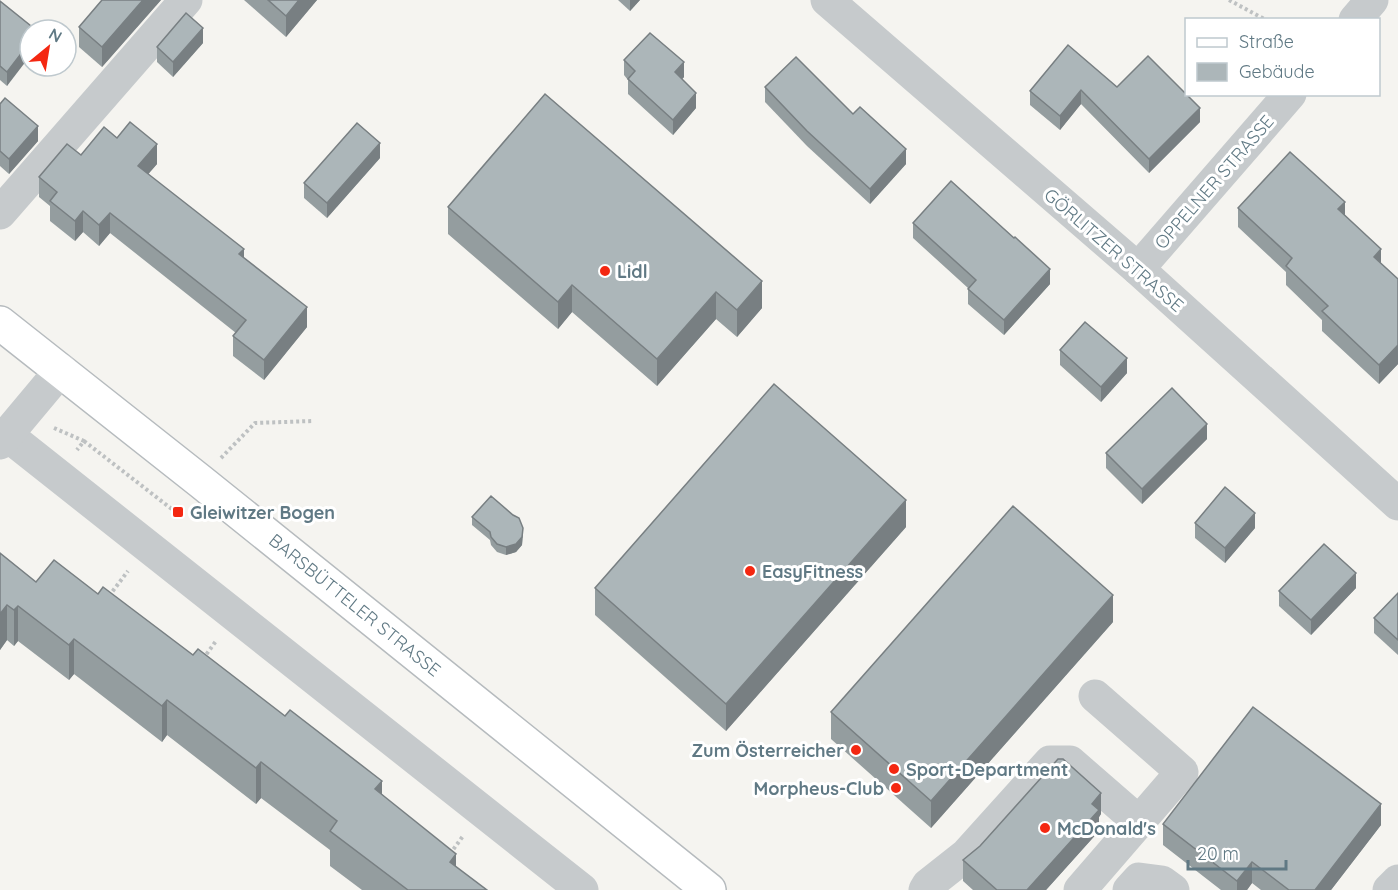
<svg xmlns="http://www.w3.org/2000/svg" width="1398" height="890" viewBox="0 0 1398 890" font-family="Quicksand,sans-serif">
<style>
.lines{fill:none;stroke-linecap:round;stroke-linejoin:round}
.major-casing{stroke:#b6bbbe;stroke-width:36}
.path{stroke:#bec1c2;stroke-width:4;stroke-dasharray:3 3;stroke-linecap:butt}
.minor{stroke:#c6cacc;stroke-width:33}
.major{stroke:#fff;stroke-width:33}
.wall{fill:#949d9f}
.shaded-wall{fill:#787f82}
.building{fill:#acb6b9;stroke:#787f82;stroke-width:1.5}
.poi-dot{fill:#f42711;stroke:#fff;stroke-width:2}
.labels{text-anchor:middle;dominant-baseline:central;stroke-width:6;stroke-linejoin:round;paint-order:stroke}
.street-label{font-size:18px;fill:#607984;stroke:#fff}
.poi-label{font-size:18px;font-weight:bold;fill:#607984;stroke:#fff;text-anchor:start}
</style>
<rect width="100%" height="100%" fill="#f5f4f0"/>
<g class="lines">
<g class="major-casing">
<polyline id="major" points="0,323 200,481 709,890"/>
</g>
<g class="path">
<polyline points="1229,0 1266,20"/>
<polyline points="54,428 84,441 77,450"/>
<polyline points="84,441 173,510"/>
<polyline points="221,458 255,423 313,421"/>
<polyline points="109,596 128,571"/>
<polyline points="203,659 216,641"/>
<polyline points="450,854 463,836"/>
</g>
<g class="minor">
<polyline points="827,0 1138,269 1398,504"/>
<polyline points="1355,20 1372,0"/>
<polyline points="0,213 186,0"/>
<polyline points="1138,269 1290,94"/>
<polyline points="7,435 582,890"/>
<polyline points="0,443 61,370"/>
<polyline points="925,890 928,885 966,855 1050,762 1070,762 1139,822"/>
<polyline points="1080,890 1182,772 1095,696"/>
<polyline points="1129,890 1139,879 1162,882 1173,890"/>
<polyline points="1389,890 1398,881"/>
</g>
<use href="#major" class="major"/>
</g>
<g class="wall">
<polygon points="161,0 102,67 79,47 79,27"/>
<polygon points="244,0 317,0 286,37"/>
<polygon points="618,0 640,0 630,11"/>
<polygon points="0,1 36,30 7,86 0,80"/>
<polygon points="203,43 173,77 157,62 157,47"/>
<polygon points="624,60 684,77 682,79 696,108 673,135 628,94 628,80 624,75"/>
<polygon points="765,87 853,114 906,164 870,204 807,146 765,102"/>
<polygon points="1117,87 1200,122 1149,173 1081,104 1060,130 1030,105 1030,91"/>
<polygon points="545,94 762,308 737,337 716,319 657,386 572,312 558,329 448,234 448,207"/>
<polygon points="0,104 38,141 9,174 0,166"/>
<polygon points="117,138 157,164 148,174 244,258 307,327 264,380 233,356 233,336 236,333 110,233 99,246 83,232 75,241 50,221 50,206 39,197 39,177"/>
<polygon points="380,158 327,218 304,198 304,183"/>
<polygon points="1238,208 1345,215 1381,263 1398,279 1398,364 1379,384 1322,331 1322,320 1286,285 1286,272 1238,227"/>
<polygon points="913,223 1050,284 1004,335 968,304 968,288 913,238"/>
<polygon points="1060,350 1127,373 1101,402 1060,365"/>
<polygon points="1207,439 1142,504 1106,468 1106,453"/>
<polygon points="472,517 523,535 522,545 516,552 506,555 497,552 491,545 490,540 472,525"/>
<polygon points="1195,523 1255,528 1225,563 1195,538"/>
<polygon points="906,527 726,731 595,615 595,588"/>
<polygon points="0,553 36,582 98,594 193,655 382,794 456,867 487,890 362,890 330,866 330,850 261,798 256,804 167,735 162,742 74,674 69,680 18,641 14,646 7,640 0,650"/>
<polygon points="1356,588 1311,635 1279,606 1279,591"/>
<polygon points="1398,593 1398,655 1374,633 1374,618"/>
<polygon points="1113,622 931,828 831,739 831,712"/>
<polygon points="1101,814 1099,817 1099,831 1046,890 973,890 963,881 963,860"/>
<polygon points="1163,824 1381,825 1331,890 1261,890 1252,883 1247,890 1221,890 1163,845"/>
</g>
<g class="shaded-wall">
<polygon points="143,0 161,0 102,67 102,47"/>
<polygon points="299,0 317,0 286,37 286,16"/>
<polygon points="630,0 640,0 630,11"/>
<polygon points="203,28 203,43 173,77 173,62"/>
<polygon points="30,42 30,56 7,86 7,72"/>
<polygon points="684,62 684,77 675,87 675,72"/>
<polygon points="1081,90 1081,104 1060,130 1060,116"/>
<polygon points="696,93 696,108 673,135 673,120"/>
<polygon points="1200,108 1200,122 1149,173 1149,159"/>
<polygon points="38,126 38,141 9,174 9,159"/>
<polygon points="380,143 380,158 327,218 327,203"/>
<polygon points="157,144 157,164 138,186 138,166"/>
<polygon points="906,149 906,164 870,204 870,189"/>
<polygon points="1345,202 1345,222 1338,209"/>
<polygon points="83,211 83,232 75,241 75,221"/>
<polygon points="110,213 110,233 99,246 99,225"/>
<polygon points="244,249 244,269 239,254"/>
<polygon points="1381,249 1381,269 1374,257"/>
<polygon points="1050,269 1050,284 1004,335 1004,320"/>
<polygon points="762,281 762,308 737,337 737,310"/>
<polygon points="572,285 572,312 558,329 558,302"/>
<polygon points="716,292 716,319 657,386 657,359"/>
<polygon points="307,307 307,327 264,380 264,360"/>
<polygon points="1398,345 1398,364 1379,384 1379,365"/>
<polygon points="1127,358 1127,373 1101,402 1101,387"/>
<polygon points="1207,424 1207,439 1142,504 1142,489"/>
<polygon points="906,500 906,527 726,731 726,704"/>
<polygon points="1255,513 1255,528 1225,563 1225,548"/>
<polygon points="523,528 522,545 516,552 506,555 506,547"/>
<polygon points="1356,573 1356,588 1311,635 1311,620"/>
<polygon points="1113,595 1113,622 931,828 931,801"/>
<polygon points="7,605 7,640 0,650 0,614"/>
<polygon points="18,606 18,641 14,646 14,610"/>
<polygon points="74,639 74,674 69,680 69,645"/>
<polygon points="167,700 167,735 162,742 162,706"/>
<polygon points="261,762 261,798 256,804 256,768"/>
<polygon points="382,781 382,816 375,789"/>
<polygon points="1101,793 1101,814 1099,817 1099,831 1046,890 1027,890 1092,804"/>
<polygon points="1381,804 1381,825 1331,890 1315,890"/>
<polygon points="456,854 456,889 450,862"/>
<polygon points="1252,862 1252,883 1247,890 1237,890 1237,881"/>
</g>
<g class="building">
<polygon points="102,0 143,0 102,47 79,27"/>
<polygon points="268,0 299,0 286,16"/>
<polygon points="0,1 36,30 30,30 30,42 7,72 0,66"/>
<polygon points="186,13 203,28 173,62 157,47"/>
<polygon points="650,33 684,62 675,72 696,93 673,120 628,79 635,71 624,60"/>
<polygon points="1068,45 1117,87 1148,56 1200,108 1149,159 1081,90 1060,116 1030,91"/>
<polygon points="796,57 853,114 860,107 906,149 870,189 807,131 765,87"/>
<polygon points="545,94 762,281 737,310 716,292 657,359 572,285 558,302 448,207"/>
<polygon points="5,98 38,126 9,159 0,151 0,104"/>
<polygon points="130,122 157,144 138,166 244,249 239,254 307,307 264,360 233,336 246,320 110,213 99,225 83,211 75,221 50,201 57,192 39,177 67,144 81,155 104,127 117,138"/>
<polygon points="357,123 380,143 327,203 304,183"/>
<polygon points="1290,152 1345,202 1338,209 1381,249 1374,257 1398,279 1398,345 1379,365 1322,311 1328,306 1286,266 1292,258 1238,208"/>
<polygon points="951,181 1014,238 1015,237 1050,269 1004,320 968,289 976,280 913,223"/>
<polygon points="1085,322 1127,358 1101,387 1060,350"/>
<polygon points="774,384 906,500 726,704 595,588"/>
<polygon points="1172,388 1207,424 1142,489 1106,453"/>
<polygon points="1225,487 1255,513 1225,548 1195,523"/>
<polygon points="491,496 513,515 519,518 523,528 522,537 516,544 506,547 497,544 491,537 490,532 472,517"/>
<polygon points="1013,506 1113,595 931,801 831,712"/>
<polygon points="1324,544 1356,573 1311,620 1279,591"/>
<polygon points="0,553 36,582 54,560 98,594 103,587 193,655 198,649 285,716 290,710 382,781 375,789 456,854 450,862 487,890 408,890 330,831 337,821 261,762 256,768 167,700 162,706 74,639 69,645 18,606 14,610 7,605 0,614"/>
<polygon points="1398,593 1398,640 1374,618"/>
<polygon points="1253,707 1381,804 1315,890 1289,890 1252,862 1237,881 1163,824"/>
<polygon points="1058,759 1063,759 1101,793 1092,804 1099,810 1027,890 997,890 963,860 980,846"/>
</g>
<g class="poi-dot">
<circle cx="605" cy="271" r="6"/>
<rect x="172" y="506" width="12" height="12" rx="3"/>
<circle cx="750" cy="571" r="6"/>
<circle cx="856" cy="750" r="6"/>
<circle cx="894" cy="769" r="6"/>
<circle cx="896" cy="788" r="6"/>
<circle cx="1045" cy="828" r="6"/>
</g>
<g class="labels">
<g class="street-label">
<text transform="translate(1214 182) rotate(-49)">OPPELNER STRASSE</text>
<text transform="translate(1114 250) rotate(41)">GÖRLITZER STRASSE</text>
<text transform="translate(355 605) rotate(39)">BARSBÜTTELER STRASSE</text>
</g>
<g class="poi-label">
<text x="617" y="271">Lidl</text>
<text x="190" y="512">Gleiwitzer Bogen</text>
<text x="762" y="571">EasyFitness</text>
<text x="844" y="750" text-anchor="end">Zum Österreicher</text>
<text x="906" y="769">Sport-Department</text>
<text x="884" y="788" text-anchor="end">Morpheus-Club</text>
<text x="1057" y="828">McDonald's</text>
</g>
</g>
<rect x="1185" y="18" width="195" height="78" fill="#ffffff" stroke="#bfc9ce" stroke-width="1.5"/>
<rect x="1197" y="38" width="30" height="9" fill="#ffffff" stroke="#bfc9ce" stroke-width="1.5"/>
<text x="1239" y="48" font-size="18" fill="#607984">Straße</text>
<rect x="1197" y="63" width="30" height="18" fill="#acb6b9" stroke="#bfc9ce" stroke-width="1.5"/>
<text x="1239" y="78" font-size="18" fill="#607984">Gebäude</text>
<g transform="translate(48 48) rotate(30)"><circle r="28" fill="#ffffff" stroke="#bfc9ce" stroke-width="1.5"/>
<path d="M0-4.5L10 22L0 15L-10 22Z" fill="#f42711"/>
<text y="-9" font-size="16" font-weight="bold" text-anchor="middle" fill="#607984">N</text>
</g>
<path d="M1188 860v9h98v-9" fill="none" stroke="#607984" stroke-width="3"/>
<text x="1197" y="860" font-size="18" fill="#607984" stroke="#ffffff" stroke-width="4.5" paint-order="stroke">20 m</text>
</svg>
